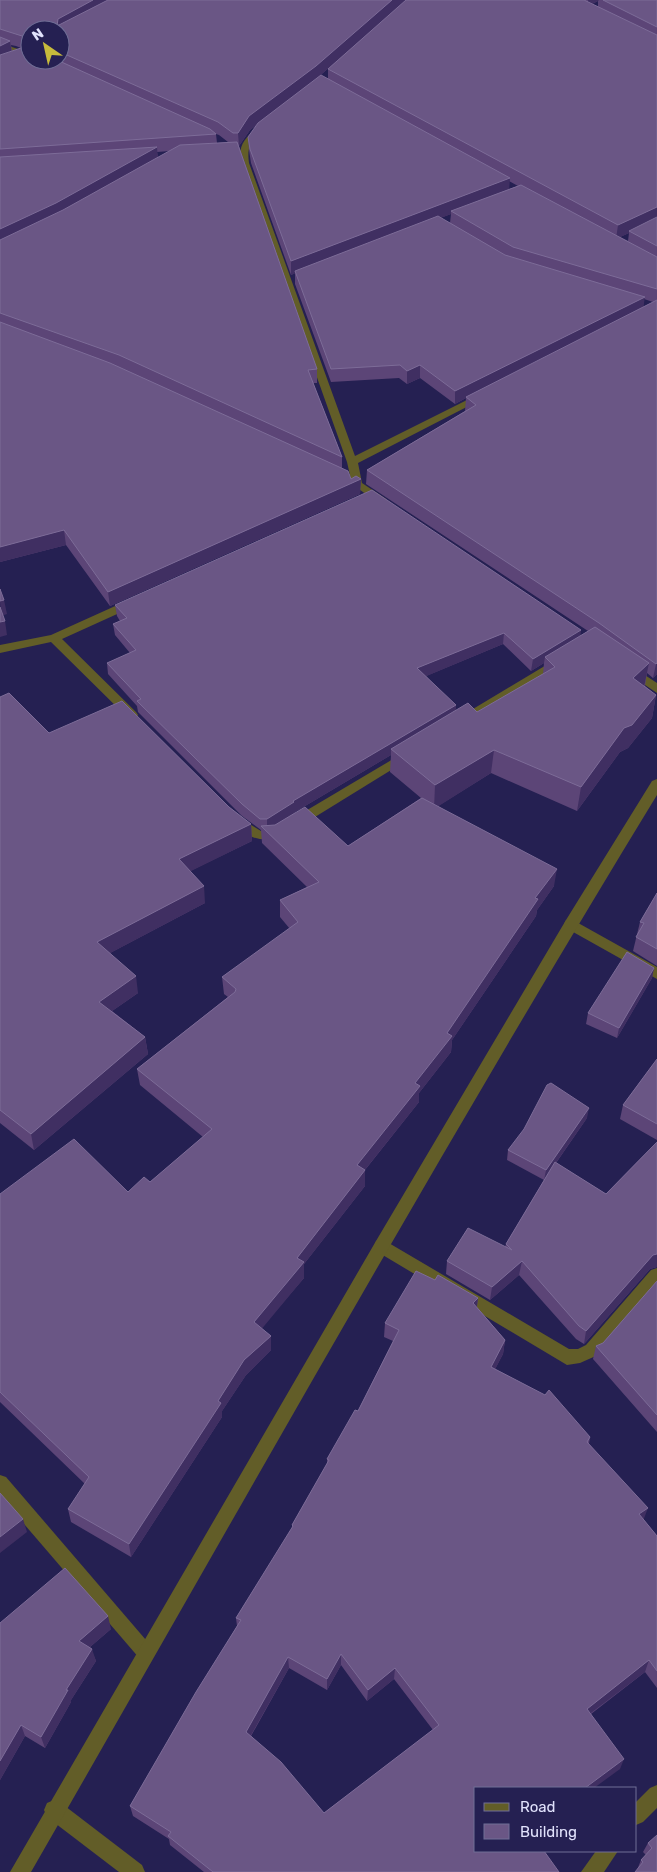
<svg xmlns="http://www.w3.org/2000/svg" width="657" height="1872" viewBox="0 0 657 1872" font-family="Rubik,sans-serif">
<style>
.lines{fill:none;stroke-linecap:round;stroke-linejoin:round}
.minor{fill:#625d28;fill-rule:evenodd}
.tertiary{fill:#625d28;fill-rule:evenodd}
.wall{fill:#5c4577;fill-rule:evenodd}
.shaded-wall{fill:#402f62}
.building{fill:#6a5685;stroke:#7d6c98;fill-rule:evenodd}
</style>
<rect width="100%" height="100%" fill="#252052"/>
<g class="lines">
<g class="minor">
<polygon points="0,43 30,53 30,58 0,48"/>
<path d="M 259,126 L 266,128 C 254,142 246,142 249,163 L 355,456 L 477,395 L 485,395 L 486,397 L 358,463 L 362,483 L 386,499 L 386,503 L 378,503 L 352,484 L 347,462 L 241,163 C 238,143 245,139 259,126 Z"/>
<polygon points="133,598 139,602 137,605 62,639 136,712 138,715 136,718 128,718 51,642 0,653 0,645 51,635"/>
<polygon points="558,658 562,659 564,662 562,665 466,724 458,724 456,721 458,718"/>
<polygon points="631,666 657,683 657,693 627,673 625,670"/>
<polygon points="405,752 409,753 411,756 409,759 302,825 292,825 290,822 292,819"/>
<path d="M 237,816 L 261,831 L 279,828 L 286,833 L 284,836 C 262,844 249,838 232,824 L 230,821 L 232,818 Z"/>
<polygon points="571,919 657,967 657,979 566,928 564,924 566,920"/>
<polygon points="382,1239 569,1349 578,1349 586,1345 651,1270 657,1268 657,1287 598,1355 580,1363 567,1365 376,1251 374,1246 376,1241"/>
<polygon points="0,1475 6,1477 152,1647 155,1653 152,1659 146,1662 140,1659 0,1496"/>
<polygon points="657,1785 657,1808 643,1822 636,1825 636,1802 650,1788"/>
<polygon points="54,1800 61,1803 142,1865 145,1872 119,1872 47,1817 44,1810 47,1803"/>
<polygon points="596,1851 618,1851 604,1872 581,1872"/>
</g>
<path class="tertiary" d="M 657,779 L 657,795 C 441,1149 238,1512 31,1872 L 10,1872 L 376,1241 L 566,920 L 652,781 Z"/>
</g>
<g class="wall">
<path d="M 0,0 L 657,0 L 657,674 L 653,678 L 647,673 L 645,686 L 656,695 L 652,718 L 628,748 L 620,752 L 577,811 L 491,773 L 438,806 L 554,886 L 537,910 L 536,916 L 452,1040 L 451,1052 L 419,1093 L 419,1102 L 365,1170 L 365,1186 L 304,1264 L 304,1278 L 261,1328 L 271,1336 L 271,1350 L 246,1375 L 222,1411 L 222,1417 L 131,1557 L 71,1522 L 68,1509 L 85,1484 L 0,1402 L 0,1194 L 128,1192 L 150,1182 L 203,1137 L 140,1085 L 137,1069 L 228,997 L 224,994 L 222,977 L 290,929 L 280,917 L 280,900 L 307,887 L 262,843 L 261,830 L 242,816 L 138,712 L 137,706 L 108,674 L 107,663 L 130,653 L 115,635 L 113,624 L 120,621 L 117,616 L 115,605 L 580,636 L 588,631 L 366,484 L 367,470 L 465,411 L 466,398 L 455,404 L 420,378 L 407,384 L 399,378 L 331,382 L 295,284 L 295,273 L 291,275 L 251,163 L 249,150 L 248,137 L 258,124 L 250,130 L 239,146 L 317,369 L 317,383 L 313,383 L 342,457 L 342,469 L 351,479 L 361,479 L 360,494 L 110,606 L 66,545 L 0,562 ZM 598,1 L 598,7 L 592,4 ZM 30,30 L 60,30 L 60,60 L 30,60 ZM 370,32 L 328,69 L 328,79 L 280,107 L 316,79 ZM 11,45 L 16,46 L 21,48 L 12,51 ZM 216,134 L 219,135 L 228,142 L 217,143 ZM 170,151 L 158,158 L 157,152 ZM 509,181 L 518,186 L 509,189 ZM 451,214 L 450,223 L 440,218 ZM 629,233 L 628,241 L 620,237 ZM 644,299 L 653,302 L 643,307 ZM 503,644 L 531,671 L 544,663 L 543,674 L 477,712 L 456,710 L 426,676 ZM 391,755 L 390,772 L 421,798 L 348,846 L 295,813 L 295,812 Z"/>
<polygon points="0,697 49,733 229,807 251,824 252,841 190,871 205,903 110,953 138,993 112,1011 145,1037 148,1054 34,1150 0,1123"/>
<polygon points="657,893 657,966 633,951 640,922"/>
<polygon points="654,968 652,978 617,1038 586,1024 588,1013"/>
<polygon points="657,1059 657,1140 620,1119 623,1105"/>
<polygon points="587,1118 556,1163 606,1194 657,1142 657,1267 650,1269 584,1344 576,1339 519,1275 490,1300 446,1274 447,1261 505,1247 506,1244 544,1180 507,1160 508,1150"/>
<polygon points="657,1281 657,1432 593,1359 596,1346 603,1343"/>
<path d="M 478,1298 L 477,1307 L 505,1340 L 503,1354 L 495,1369 L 590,1437 L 589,1444 L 644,1520 L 657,1536 L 657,1688 L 645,1672 L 591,1714 L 620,1769 L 476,1788 L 559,1872 L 204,1872 L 170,1845 L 169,1839 L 133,1816 L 130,1806 L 237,1626 L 236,1618 L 292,1529 L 292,1525 L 327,1464 L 327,1459 L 358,1411 L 393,1341 L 384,1337 L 385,1323 ZM 341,1665 L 367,1701 L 394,1679 L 433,1730 L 324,1813 L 251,1736 L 289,1668 L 327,1690 Z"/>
<polygon points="0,1623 111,1629 90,1647 96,1661 71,1700 71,1702 45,1748 25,1736 0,1780"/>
<polygon points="657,1835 657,1872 637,1870 641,1860 646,1855 643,1852 648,1843"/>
</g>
<g class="shaded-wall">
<polygon points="93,0 118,0 57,26 58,19"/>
<polygon points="392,0 407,0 316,79 250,130 239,146 238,133 249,116"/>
<polygon points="588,0 599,0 598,1 588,6"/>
<polygon points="30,35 30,48 24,49 22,36"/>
<polygon points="10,41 12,54 0,60 0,46"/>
<polygon points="157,147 158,160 0,244 0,229"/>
<polygon points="510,178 509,192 451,211 451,214 291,275 291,261"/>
<polygon points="657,207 657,220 629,231 629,233 616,239 618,225"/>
<polygon points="645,297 643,309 466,397 466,398 455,404 455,391"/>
<polygon points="420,365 420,378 407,384 407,371"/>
<polygon points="361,479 360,494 110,606 108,592"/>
<polygon points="64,530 66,545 0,562 0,547"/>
<polygon points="4,600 7,614 1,616 0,601"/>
<polygon points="5,621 7,635 0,637 0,622"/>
<polygon points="581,630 580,642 545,657 544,663 531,671 533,659"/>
<polygon points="504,633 503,644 417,680 417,668"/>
<polygon points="649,663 644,687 633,678"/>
<polygon points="657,663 657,674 653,678 656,664"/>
<polygon points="656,695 652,718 628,748 620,752 577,811 581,787 624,728"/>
<polygon points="456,705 456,717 391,749 391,755 295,812 295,814 267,830 267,819 293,801"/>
<polygon points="494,750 491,773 434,809 435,785"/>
<polygon points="251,824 252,841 181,876 179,859"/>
<polygon points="557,869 554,886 537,910 536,916 452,1040 451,1052 419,1093 419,1102 356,1181 357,1165 447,1033 535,898"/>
<polygon points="204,886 205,903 99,959 97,942"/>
<polygon points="654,968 652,978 617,1038 619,1028"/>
<polygon points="136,976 138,993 102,1018 99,1002"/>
<polygon points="145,1037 148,1054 34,1150 31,1134"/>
<polygon points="589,1108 587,1118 544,1180 546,1170"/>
<polygon points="365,1170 365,1186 304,1264 304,1278 255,1337 254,1322 297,1258"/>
<polygon points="657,1254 657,1267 650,1269 584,1344 586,1331 653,1255"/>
<polygon points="522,1261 519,1275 490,1300 492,1287"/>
<polygon points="478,1298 476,1313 473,1303"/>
<polygon points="271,1336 271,1350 246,1375 222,1411 222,1417 131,1557 129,1544 218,1401 244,1360"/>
<polygon points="505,1340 503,1354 489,1381 491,1367"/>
<polygon points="648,1508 643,1521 639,1514"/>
<polygon points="23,1519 27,1532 0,1553 0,1537"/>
<polygon points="108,1616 111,1629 83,1653 79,1641"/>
<polygon points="92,1649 96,1661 71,1700 71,1702 45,1748 41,1737 66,1690"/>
<polygon points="341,1654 341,1665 327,1690 327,1679"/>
<polygon points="288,1657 289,1668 247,1742 246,1732"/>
<polygon points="649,1660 645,1672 583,1719 587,1709"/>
<polygon points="395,1668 394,1679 367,1701 368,1690"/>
<polygon points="21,1725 25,1736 0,1780 0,1761"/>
<polygon points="624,1759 620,1769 594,1788 585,1788"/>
</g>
<g class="building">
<polygon points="0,0 93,0 58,19 57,26 108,0 392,0 316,66 249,116 238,133 233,133 218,122 60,52 60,30 30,30 30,60 57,60 210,129 216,134 0,149 0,55 30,45 30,35 22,36 0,29"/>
<polygon points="406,0 584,0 657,35 657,207 618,225 328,69"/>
<polygon points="603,0 657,0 657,27"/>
<polygon points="0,37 10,41 0,46"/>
<polygon points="321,75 510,178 291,261 250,149 248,137 258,123"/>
<polygon points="237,142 317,369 308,370 342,457 119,355 0,313 0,240 63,210 180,145"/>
<polygon points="157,147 56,203 0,229 0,157"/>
<polygon points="521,185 657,257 657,289 513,247 451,211"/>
<polygon points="438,216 505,255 645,297 455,391 420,365 407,371 400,365 331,369 295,271"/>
<polygon points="657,217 657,246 629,231"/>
<polygon points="657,300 657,663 656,664 599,623 367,470 476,405 466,397"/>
<polygon points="0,322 110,363 348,471 351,479 356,476 361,479 108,592 64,530 0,547"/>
<polygon points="372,490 581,630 533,659 504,633 417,668 456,705 293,801 294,802 267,819 260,819 242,804 137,701 141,699 107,663 136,650 113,624 127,618 115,605"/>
<polygon points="0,589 4,600 0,601"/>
<polygon points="0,607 5,621 0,622"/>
<polygon points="595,627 649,663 633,678 656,695 632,725 624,728 581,787 494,750 435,785 391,749 468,703 477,712 555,667 545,657"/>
<polygon points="9,693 49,733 122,701 229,807 251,824 179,859 204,886 97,942 136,976 99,1002 145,1037 31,1134 0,1110 0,697"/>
<polygon points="422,798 557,869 535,898 538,899 447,1033 452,1036 415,1083 420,1086 357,1165 365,1170 297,1258 304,1262 254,1322 271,1336 244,1360 218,1401 221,1403 129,1544 68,1509 89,1477 0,1392 0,1194 74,1139 128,1192 144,1177 150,1182 212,1129 137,1069 235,992 236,989 222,977 298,922 280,900 319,882 261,826 275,825 305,807 348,846"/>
<polygon points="657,893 657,949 636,937 644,923 640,922"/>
<polygon points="627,952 654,968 619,1028 588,1013"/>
<polygon points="657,1059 657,1124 623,1105"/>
<polygon points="551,1083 589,1108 546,1170 508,1150 524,1129 547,1085"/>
<polygon points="657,1142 657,1254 653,1255 586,1331 579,1326 522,1261 492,1287 447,1261 468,1228 512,1250 506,1244 555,1162 606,1194"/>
<path d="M 416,1271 L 435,1280 L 438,1275 L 478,1298 L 473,1303 L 505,1340 L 491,1367 L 545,1395 L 549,1390 L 590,1437 L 587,1442 L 648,1508 L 639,1514 L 657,1536 L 657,1671 L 649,1660 L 587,1709 L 624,1759 L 585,1788 L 476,1788 L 476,1851 L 544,1851 L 559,1872 L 213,1872 L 168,1836 L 171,1832 L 130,1806 L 196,1692 L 241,1620 L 236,1618 L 293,1526 L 292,1525 L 329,1460 L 327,1459 L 355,1410 L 358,1411 L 399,1330 L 385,1323 ZM 341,1654 L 368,1690 L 395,1668 L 439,1725 L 324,1813 L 281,1762 L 246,1732 L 288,1657 L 327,1679 Z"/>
<polygon points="657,1281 657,1415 596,1346 603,1343"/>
<polygon points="0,1493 23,1519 0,1537"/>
<polygon points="65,1568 108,1616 79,1641 92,1649 66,1690 68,1690 41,1737 21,1725 0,1761 0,1623"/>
<polygon points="657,1835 657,1872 635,1872 643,1862 641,1860 652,1848 648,1843"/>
</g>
<rect x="474" y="1787" width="162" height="65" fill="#252052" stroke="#706e96"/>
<rect x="484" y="1803" width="25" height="8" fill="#625d28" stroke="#706e96"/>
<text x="520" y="1812" font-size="15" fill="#e1e2fc">Road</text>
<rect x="484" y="1824" width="25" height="15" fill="#6a5685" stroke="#706e96"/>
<text x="520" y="1837" font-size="15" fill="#e1e2fc">Building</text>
<g transform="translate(45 45) rotate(326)"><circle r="24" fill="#252052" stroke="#706e96"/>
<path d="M0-4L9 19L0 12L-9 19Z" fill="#c7bb3c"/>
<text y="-8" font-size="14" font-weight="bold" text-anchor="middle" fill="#e1e2fc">N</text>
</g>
</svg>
